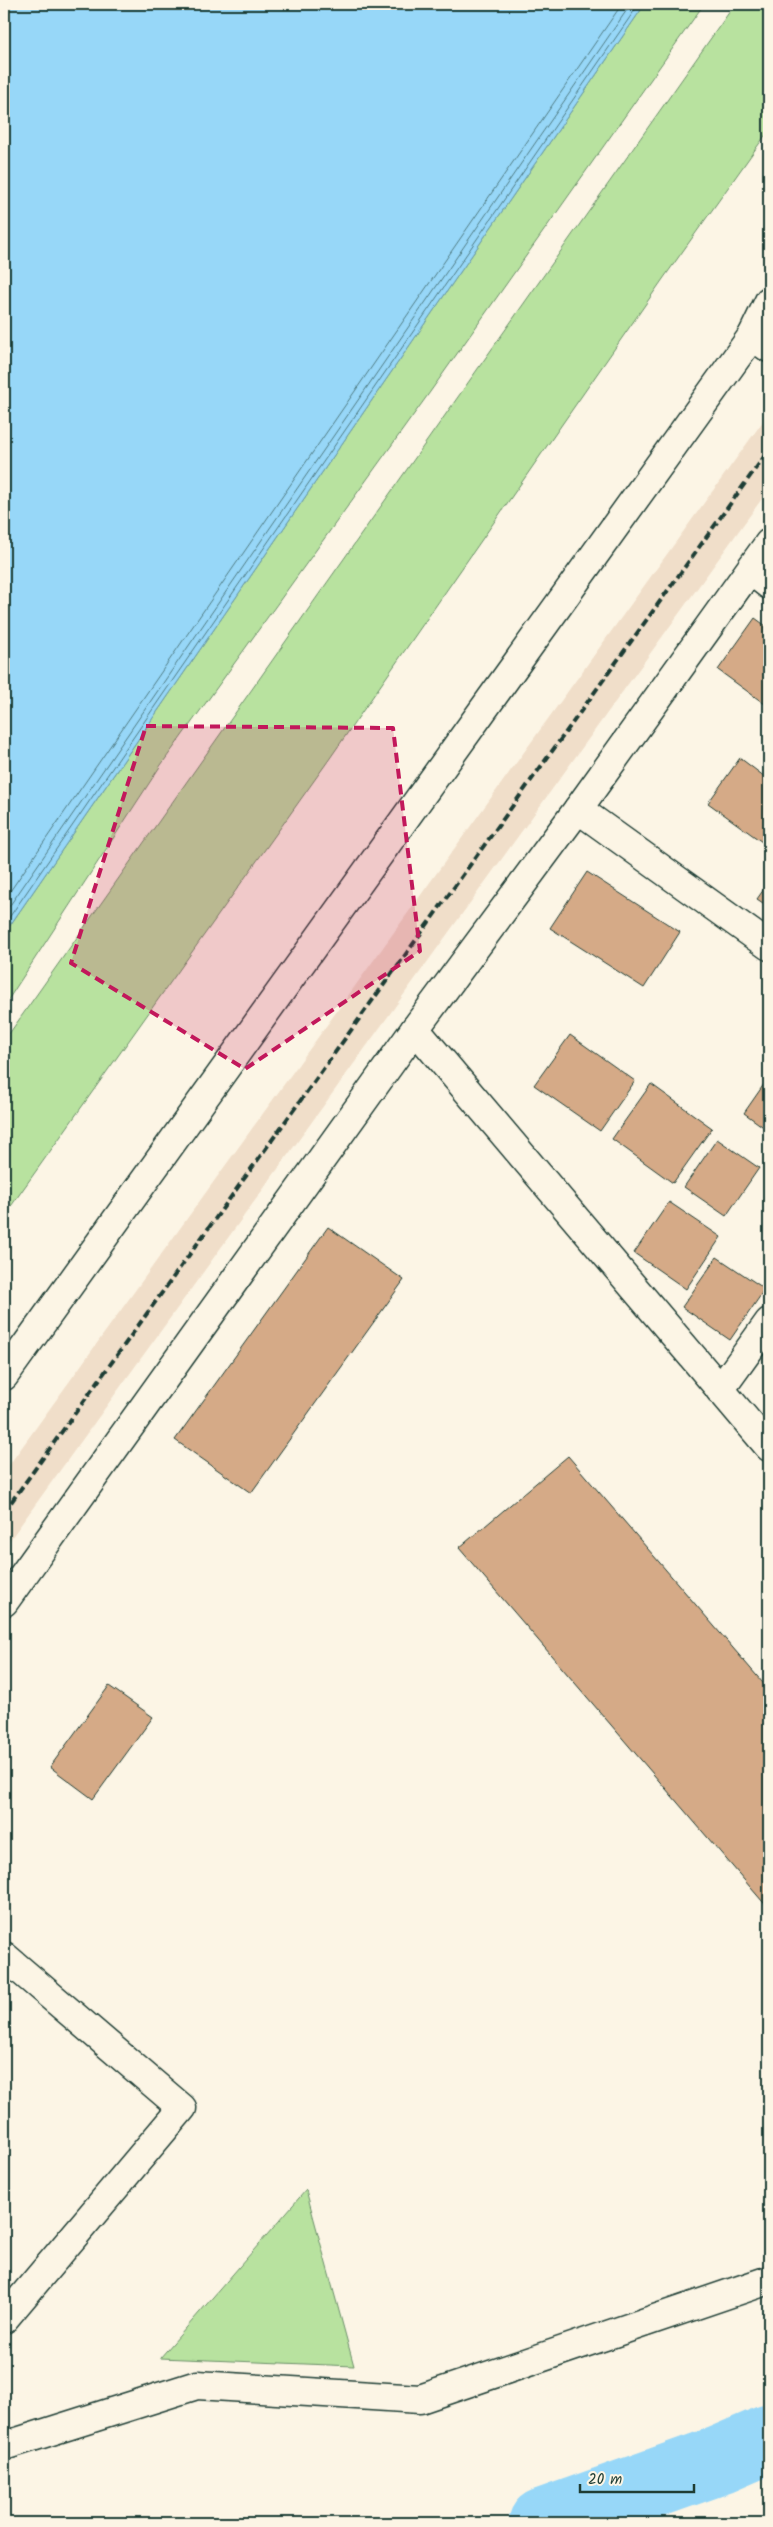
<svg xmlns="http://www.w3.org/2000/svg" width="773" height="2527" viewBox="0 0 773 2527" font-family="Kalam,sans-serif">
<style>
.built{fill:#f0dec9}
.green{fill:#b8e29f;stroke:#6c906a}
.water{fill:#97d7f8;stroke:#6799aa}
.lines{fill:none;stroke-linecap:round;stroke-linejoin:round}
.shore{stroke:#4f7b82;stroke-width:1}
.river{stroke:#97d7f8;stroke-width:69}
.building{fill:#d5aa87;stroke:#1f3d34}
.minor-casing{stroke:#1f3d34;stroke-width:31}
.tertiary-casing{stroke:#1f3d34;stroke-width:31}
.minor{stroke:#fcf5e5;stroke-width:28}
.tertiary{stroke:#fcf5e5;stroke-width:28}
.rail{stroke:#1f3d34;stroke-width:4;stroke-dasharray:8 4;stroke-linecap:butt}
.marked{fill:#c2185b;fill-opacity:0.2;stroke:#c2185b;stroke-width:4;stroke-dasharray:10 6;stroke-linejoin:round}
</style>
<rect width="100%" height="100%" fill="#fcf5e5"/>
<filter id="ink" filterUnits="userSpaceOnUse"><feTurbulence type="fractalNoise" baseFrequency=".02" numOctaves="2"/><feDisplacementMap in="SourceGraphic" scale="10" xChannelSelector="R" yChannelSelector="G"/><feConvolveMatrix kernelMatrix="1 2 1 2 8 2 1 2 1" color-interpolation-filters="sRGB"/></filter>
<g filter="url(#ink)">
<polygon class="built" points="769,413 769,489 4,1548 4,1472"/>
<g class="green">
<polygon points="645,4 704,4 430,392 161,765 4,1006 4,934"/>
<polygon points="735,4 769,4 769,130 663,279 328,761 4,1216 4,1041"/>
<polygon points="306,2190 354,2366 160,2358"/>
</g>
<polygon class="water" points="4,4 645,4 4,934"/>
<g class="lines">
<g class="shore">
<polyline points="4,900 622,4"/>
<polyline points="4,914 631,4"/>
<polyline points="4,925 639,4"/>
</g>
<polyline class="river" points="543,2523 720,2460 769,2439"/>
</g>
<g class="building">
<polygon points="755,618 766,626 769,623 769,707 718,670"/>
<polygon points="740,758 769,780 769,847 708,803"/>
<polygon points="587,872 680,932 644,988 550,928"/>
<polygon points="769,882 769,907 757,899"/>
<polygon points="570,1035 635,1081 600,1131 534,1085"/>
<polygon points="769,1077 769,1131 744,1113"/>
<polygon points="651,1084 712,1128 673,1183 612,1139"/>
<polygon points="717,1139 759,1168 726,1216 684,1187"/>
<polygon points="669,1202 721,1237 686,1289 634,1253"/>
<polygon points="328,1227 404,1280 251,1493 175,1440"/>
<polygon points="717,1257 765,1289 730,1340 682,1307"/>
<polygon points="568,1456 769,1690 769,1909 459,1548"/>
<polygon points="109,1686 153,1717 93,1799 50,1767"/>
</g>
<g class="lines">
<g class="minor-casing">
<g id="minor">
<polyline points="752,336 769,301"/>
<polyline points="751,571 769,585"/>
<polyline points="578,809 769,946"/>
<polyline points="415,1029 769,1447"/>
<polyline points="720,1390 769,1322"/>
<polyline points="4,1602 415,1029 578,809 769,543"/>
<polyline points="4,1956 182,2108 4,2319"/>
<polyline points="4,2446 197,2385 420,2399 769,2280"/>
</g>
</g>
<g class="tertiary-casing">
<polyline id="tertiary" points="4,1376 752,336 769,348"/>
</g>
<use href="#minor" class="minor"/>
<use href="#tertiary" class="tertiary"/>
<polyline class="rail" points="4,1512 769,450"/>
</g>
</g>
<path class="marked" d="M 146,726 L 393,728 L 420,951 L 245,1069 L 71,963 Z"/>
<rect width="773" height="2527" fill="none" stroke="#fcf5e5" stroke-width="20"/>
<rect x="10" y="10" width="753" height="2507" fill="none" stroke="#1f3d34" stroke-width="2" filter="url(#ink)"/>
<path d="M580 2484v8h114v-8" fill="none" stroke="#1f3d34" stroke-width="2.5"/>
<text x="588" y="2484" font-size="15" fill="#1f3d34" stroke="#fcf5e5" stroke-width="4" paint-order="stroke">20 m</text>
</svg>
